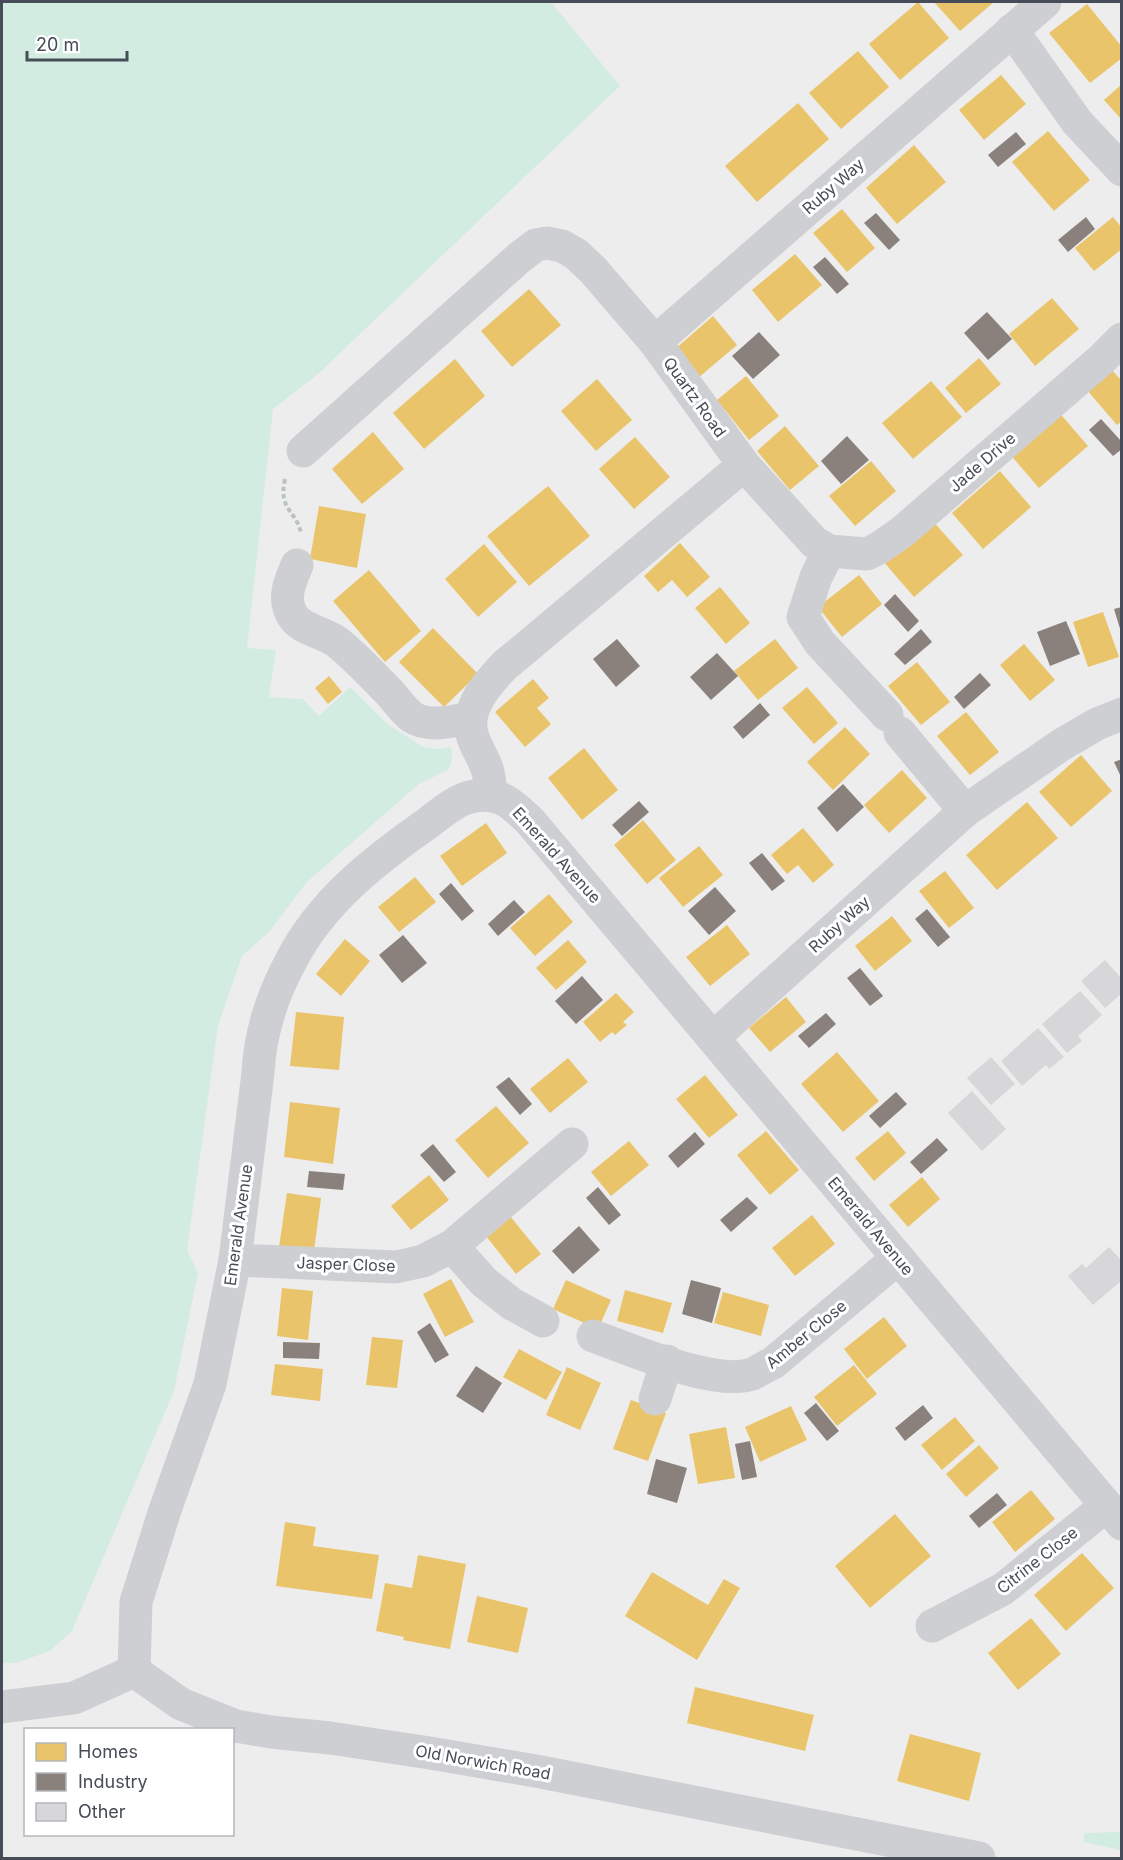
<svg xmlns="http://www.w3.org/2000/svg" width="1123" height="1860" viewBox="0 0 1123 1860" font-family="Inter,sans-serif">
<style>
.green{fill:#d2ece1}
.homes{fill:#e9c46a}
.industry{fill:#8a817c}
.building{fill:#d7d6d9}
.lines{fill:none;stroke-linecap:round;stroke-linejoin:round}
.path{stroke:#b9c3c2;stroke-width:4;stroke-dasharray:4.5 3;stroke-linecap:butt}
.minor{stroke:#cecfd3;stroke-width:33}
.labels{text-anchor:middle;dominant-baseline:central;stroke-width:6;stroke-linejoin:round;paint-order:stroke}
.street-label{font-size:16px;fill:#464c58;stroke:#fff}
</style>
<rect width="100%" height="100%" fill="#eeeded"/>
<g class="green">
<polygon points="2,2 551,2 620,86 318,374 273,409 247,648 276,650 269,697 303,699 319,716 350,687 386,723 423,747 438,749 451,747 452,759 449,769 419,784 306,883 269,932 242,956 218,1026 187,1250 198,1273 174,1391 72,1631 50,1651 16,1663 2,1663"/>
<polygon points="1121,1832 1121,1850 1083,1842 1085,1833"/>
</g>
<g class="homes">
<polygon points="918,2 949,38 900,80 869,44"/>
<polygon points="934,2 994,2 960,31"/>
<polygon points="1087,4 1122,47 1122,58 1090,83 1049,33"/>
<polygon points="858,51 889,87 841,129 809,93"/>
<polygon points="1001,75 1026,104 984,140 959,110"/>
<polygon points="1122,84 1122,120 1104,100"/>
<polygon points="798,103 829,139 757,202 725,166"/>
<polygon points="1048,131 1090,180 1054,211 1012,162"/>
<polygon points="914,145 946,182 897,224 866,188"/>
<polygon points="842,209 875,248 847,272 813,233"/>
<polygon points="1113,217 1122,228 1122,249 1094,271 1075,248"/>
<polygon points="795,254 822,285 778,322 752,290"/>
<polygon points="529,289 561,325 512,367 481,331"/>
<polygon points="1052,298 1079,329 1035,366 1009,334"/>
<polygon points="713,316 737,345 698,378 674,350"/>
<polygon points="979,358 1001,384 966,413 945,388"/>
<polygon points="455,359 485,396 424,449 393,413"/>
<polygon points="1110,368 1122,381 1122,421 1117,425 1086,389"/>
<polygon points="746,376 779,416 749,440 717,400"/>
<polygon points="597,379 632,420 596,451 561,411"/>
<polygon points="931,381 962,417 913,459 882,423"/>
<polygon points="1057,410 1088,446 1039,488 1008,452"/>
<polygon points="785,426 819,466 790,490 757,451"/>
<polygon points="373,432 404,469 362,504 332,469"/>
<polygon points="635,437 670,477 634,509 599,469"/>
<polygon points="871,461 896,491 855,526 829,496"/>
<polygon points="1000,471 1031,507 983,549 952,513"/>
<polygon points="548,486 590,536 529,586 487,536"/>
<polygon points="319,506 366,514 357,568 310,559"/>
<polygon points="931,519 963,555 914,597 883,561"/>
<polygon points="680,543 710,577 687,597 672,580 658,592 644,576"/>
<polygon points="484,544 517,582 478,617 445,579"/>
<polygon points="369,570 421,631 385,662 333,601"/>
<polygon points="859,575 882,604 842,637 818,607"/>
<polygon points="720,587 750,623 726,644 695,608"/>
<polygon points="1103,612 1119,657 1088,667 1073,622"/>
<polygon points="433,628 478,674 444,707 399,662"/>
<polygon points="775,639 798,668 758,700 734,671"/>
<polygon points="1024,644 1055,680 1030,701 1000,665"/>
<polygon points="917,662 950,702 921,725 888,686"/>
<polygon points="329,676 342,692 328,704 315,688"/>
<polygon points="533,679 549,698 537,708 551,724 525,747 495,712"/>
<polygon points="807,687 838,723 814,744 782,708"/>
<polygon points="966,712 999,752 970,775 937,736"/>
<polygon points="845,727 870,754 833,790 807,762"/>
<polygon points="584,748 618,790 582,820 548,778"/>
<polygon points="1081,755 1112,791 1071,827 1039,792"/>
<polygon points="902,770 927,798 889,833 864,805"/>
<polygon points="1027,802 1058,838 997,890 966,855"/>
<polygon points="643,820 676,860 647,884 614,845"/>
<polygon points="486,823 507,853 462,886 440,856"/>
<polygon points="803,828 834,865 813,883 798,865 787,874 771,855"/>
<polygon points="699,846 723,875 683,907 659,878"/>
<polygon points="945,871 974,908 949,928 919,891"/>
<polygon points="415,877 436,902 399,932 378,907"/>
<polygon points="549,894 573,922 535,956 510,928"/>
<polygon points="892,916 912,941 875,971 855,946"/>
<polygon points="727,925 750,954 710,986 686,957"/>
<polygon points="345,939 370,961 341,996 316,974"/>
<polygon points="568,940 587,962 556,990 536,968"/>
<polygon points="616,993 634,1012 623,1022 627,1025 615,1035 612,1032 600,1042 583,1022"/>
<polygon points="786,997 806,1022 770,1052 749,1028"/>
<polygon points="296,1012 344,1017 339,1070 290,1066"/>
<polygon points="837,1052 879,1101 843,1132 801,1084"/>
<polygon points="568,1058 588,1082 550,1113 530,1089"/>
<polygon points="705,1075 738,1115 709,1138 676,1099"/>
<polygon points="290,1102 340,1108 333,1164 284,1157"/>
<polygon points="496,1106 529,1143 488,1178 455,1140"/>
<polygon points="766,1131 799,1170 770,1195 737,1155"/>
<polygon points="888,1131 906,1153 874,1181 855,1158"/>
<polygon points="629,1141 649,1165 611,1196 591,1172"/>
<polygon points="429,1175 449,1200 411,1230 391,1206"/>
<polygon points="922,1177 940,1199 908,1227 889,1205"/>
<polygon points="287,1193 321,1198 314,1251 279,1247"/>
<polygon points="812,1215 835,1244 795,1276 772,1248"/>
<polygon points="510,1216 541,1254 516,1274 486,1236"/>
<polygon points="451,1279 474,1322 445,1337 423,1294"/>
<polygon points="566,1280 611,1300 598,1329 553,1309"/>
<polygon points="282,1288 313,1291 308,1340 277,1336"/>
<polygon points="625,1290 672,1303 663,1333 617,1321"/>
<polygon points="723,1292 769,1305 761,1336 714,1323"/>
<polygon points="884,1317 907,1346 867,1379 844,1349"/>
<polygon points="372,1337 403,1340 397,1388 366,1385"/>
<polygon points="519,1349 562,1372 546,1400 503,1377"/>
<polygon points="275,1364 323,1369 320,1401 271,1395"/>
<polygon points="854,1365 877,1394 837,1426 814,1397"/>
<polygon points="567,1367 601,1383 580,1430 546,1415"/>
<polygon points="631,1400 666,1413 648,1461 613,1449"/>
<polygon points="791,1406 807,1440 760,1462 745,1427"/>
<polygon points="955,1417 975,1441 942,1470 921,1445"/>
<polygon points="726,1427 735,1478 698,1484 689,1434"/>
<polygon points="979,1445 999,1468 966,1497 946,1474"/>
<polygon points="1031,1490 1055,1519 1015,1552 992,1522"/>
<polygon points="895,1514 931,1556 870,1608 835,1566"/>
<polygon points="285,1522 316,1527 313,1546 379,1555 372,1599 276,1586"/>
<polygon points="1082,1553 1114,1588 1066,1631 1034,1595"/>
<polygon points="418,1555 466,1564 450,1649 403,1640 404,1637 376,1631 385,1583 412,1588"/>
<polygon points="652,1572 708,1605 724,1579 740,1588 697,1660 625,1616"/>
<polygon points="477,1596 528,1608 518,1653 467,1642"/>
<polygon points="1031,1618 1061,1654 1018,1690 988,1653"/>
<polygon points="695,1687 814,1715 805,1751 687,1723"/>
<polygon points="910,1734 981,1753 969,1801 897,1781"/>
</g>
<g class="industry">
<polygon points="1016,132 1026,144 998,167 988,155"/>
<polygon points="876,213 900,240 889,250 864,223"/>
<polygon points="1086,217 1095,229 1068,252 1058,240"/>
<polygon points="825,257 849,284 837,294 813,267"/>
<polygon points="987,312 1012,339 988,360 964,333"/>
<polygon points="759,332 780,355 753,379 732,356"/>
<polygon points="1101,419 1122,442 1122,449 1113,456 1089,430"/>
<polygon points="847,436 869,460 841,484 821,461"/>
<polygon points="895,594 919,621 908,632 884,605"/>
<polygon points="1122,607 1122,632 1121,632 1114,609"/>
<polygon points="1066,621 1080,654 1050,666 1037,632"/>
<polygon points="921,629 932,642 905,665 894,654"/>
<polygon points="617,639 640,666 616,687 593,659"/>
<polygon points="717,653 738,676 711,700 690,677"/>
<polygon points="980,673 991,685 964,709 954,697"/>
<polygon points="760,703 770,715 743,739 733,727"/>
<polygon points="1122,759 1122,779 1114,762"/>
<polygon points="843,784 864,807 837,832 817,808"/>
<polygon points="639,801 649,812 622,836 612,825"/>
<polygon points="762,853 785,881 772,891 749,863"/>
<polygon points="451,883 474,911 462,921 439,894"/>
<polygon points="715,887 736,911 709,935 688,911"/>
<polygon points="514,900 525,912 498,936 488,924"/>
<polygon points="927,909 950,937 938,947 915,919"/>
<polygon points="403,935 427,963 402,983 379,955"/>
<polygon points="860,968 883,996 870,1006 847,978"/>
<polygon points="582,976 603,1000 576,1024 555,1001"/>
<polygon points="826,1013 836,1024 809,1048 798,1036"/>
<polygon points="509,1077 532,1104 520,1115 496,1087"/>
<polygon points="896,1092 907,1104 880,1128 869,1116"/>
<polygon points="695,1132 705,1144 678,1168 668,1156"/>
<polygon points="937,1138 948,1150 921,1174 910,1162"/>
<polygon points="433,1144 456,1172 444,1182 420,1155"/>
<polygon points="309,1171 345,1174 343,1190 307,1187"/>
<polygon points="598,1187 621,1215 609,1225 586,1198"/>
<polygon points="747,1197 758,1208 731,1232 720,1220"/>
<polygon points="579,1226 600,1250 573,1274 552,1251"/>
<polygon points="691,1280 721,1288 712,1323 682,1314"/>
<polygon points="430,1323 449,1355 435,1363 417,1332"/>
<polygon points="283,1342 320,1343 319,1359 283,1358"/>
<polygon points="476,1366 502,1383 483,1413 456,1396"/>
<polygon points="816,1403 839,1431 827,1441 804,1413"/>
<polygon points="923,1405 933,1418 905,1441 895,1428"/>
<polygon points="750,1441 757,1477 742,1480 735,1444"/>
<polygon points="656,1459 687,1468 677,1503 647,1494"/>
<polygon points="997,1493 1007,1505 979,1528 969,1516"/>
</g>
<g class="building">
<polygon points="1105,960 1122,979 1122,993 1105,1008 1081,981"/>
<polygon points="1080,991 1102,1015 1078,1036 1082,1041 1067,1053 1042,1024"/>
<polygon points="1038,1028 1064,1057 1049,1069 1046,1065 1022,1086 1001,1061"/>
<polygon points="991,1057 1015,1084 991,1105 967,1078"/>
<polygon points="972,1091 1006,1129 982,1151 948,1113"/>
<polygon points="1109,1247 1122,1261 1122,1280 1093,1305 1068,1276 1082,1264 1086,1268"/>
</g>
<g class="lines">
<path class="path" d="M 285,479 C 278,510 296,510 301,533"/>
<g class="minor">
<polyline points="1012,30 1077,122 1122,170"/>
<polyline points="655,342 1045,2"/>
<polyline points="303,451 520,257 536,245 547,243 562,246 576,254 593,270 655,342 744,465 814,542 829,551 867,554 879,548 902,532 1102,359 1122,339"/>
<polyline points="829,551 816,577 803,617 820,643 887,715"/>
<path d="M 297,565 C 290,582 283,596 291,613 C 299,630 322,631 337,642 C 356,657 373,676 390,693 C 397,701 404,711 412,717 C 428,728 453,721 470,718"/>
<polyline points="900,733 965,811"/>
<path d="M 491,795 C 490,788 490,780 488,772 C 485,759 475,747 472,734 C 465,708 488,683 504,666 L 744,465"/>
<polyline points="713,1038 965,811 1061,745 1097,724 1122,714"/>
<polyline points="452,1246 484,1282 512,1304 543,1321"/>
<polyline points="235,1260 396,1267 423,1261 452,1246 572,1144"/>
<path d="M 593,1336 C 630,1349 715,1387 752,1374 C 759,1371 766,1366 773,1363 L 898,1258"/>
<polyline points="655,1399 667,1361"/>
<polyline points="932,1626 1003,1589 1106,1506"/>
<path d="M 134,1671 L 136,1602 L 165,1510 L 210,1384 L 235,1260 L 258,1073 C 260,1033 272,996 291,961 C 321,902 375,860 428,823 C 441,813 458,798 475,796 C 501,792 513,805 530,821 L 1122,1524"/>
<polyline points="2,1707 74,1698 134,1671 181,1704 236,1726 271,1732 330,1738 430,1753 541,1772 979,1858"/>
</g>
</g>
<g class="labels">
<g class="street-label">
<text transform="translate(833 186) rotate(-41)">Ruby Way</text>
<text transform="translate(695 397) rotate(54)">Quartz Road</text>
<text transform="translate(982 462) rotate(-41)">Jade Drive</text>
<text transform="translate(557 855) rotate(48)">Emerald Avenue</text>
<text transform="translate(839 924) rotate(-42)">Ruby Way</text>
<text transform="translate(238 1225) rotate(-82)">Emerald Avenue</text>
<text transform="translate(871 1226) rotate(50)">Emerald Avenue</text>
<text transform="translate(346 1264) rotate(2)">Jasper Close</text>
<text transform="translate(806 1334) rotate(-39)">Amber Close</text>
<text transform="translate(1037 1560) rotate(-38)">Citrine Close</text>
<text transform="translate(483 1762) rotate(10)">Old Norwich Road</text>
</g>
</g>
<rect width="1123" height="1860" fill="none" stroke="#464c58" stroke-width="6"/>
<rect x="24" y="1728" width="210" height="108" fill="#ffffff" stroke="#b5b7bc" stroke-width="1.5"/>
<rect x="36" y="1743" width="30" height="18" fill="#e9c46a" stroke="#b5b7bc" stroke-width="1.5"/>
<text x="78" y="1758" font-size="18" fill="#464c58">Homes</text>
<rect x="36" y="1773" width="30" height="18" fill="#8a817c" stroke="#b5b7bc" stroke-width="1.5"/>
<text x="78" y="1788" font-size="18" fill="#464c58">Industry</text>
<rect x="36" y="1803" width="30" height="18" fill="#d7d6d9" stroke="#b5b7bc" stroke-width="1.5"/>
<text x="78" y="1818" font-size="18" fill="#464c58">Other</text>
<path d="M27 51v9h100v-9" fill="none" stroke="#464c58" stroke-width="3"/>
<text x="36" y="51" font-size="18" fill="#464c58" stroke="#ffffff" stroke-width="4.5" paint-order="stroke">20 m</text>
</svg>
